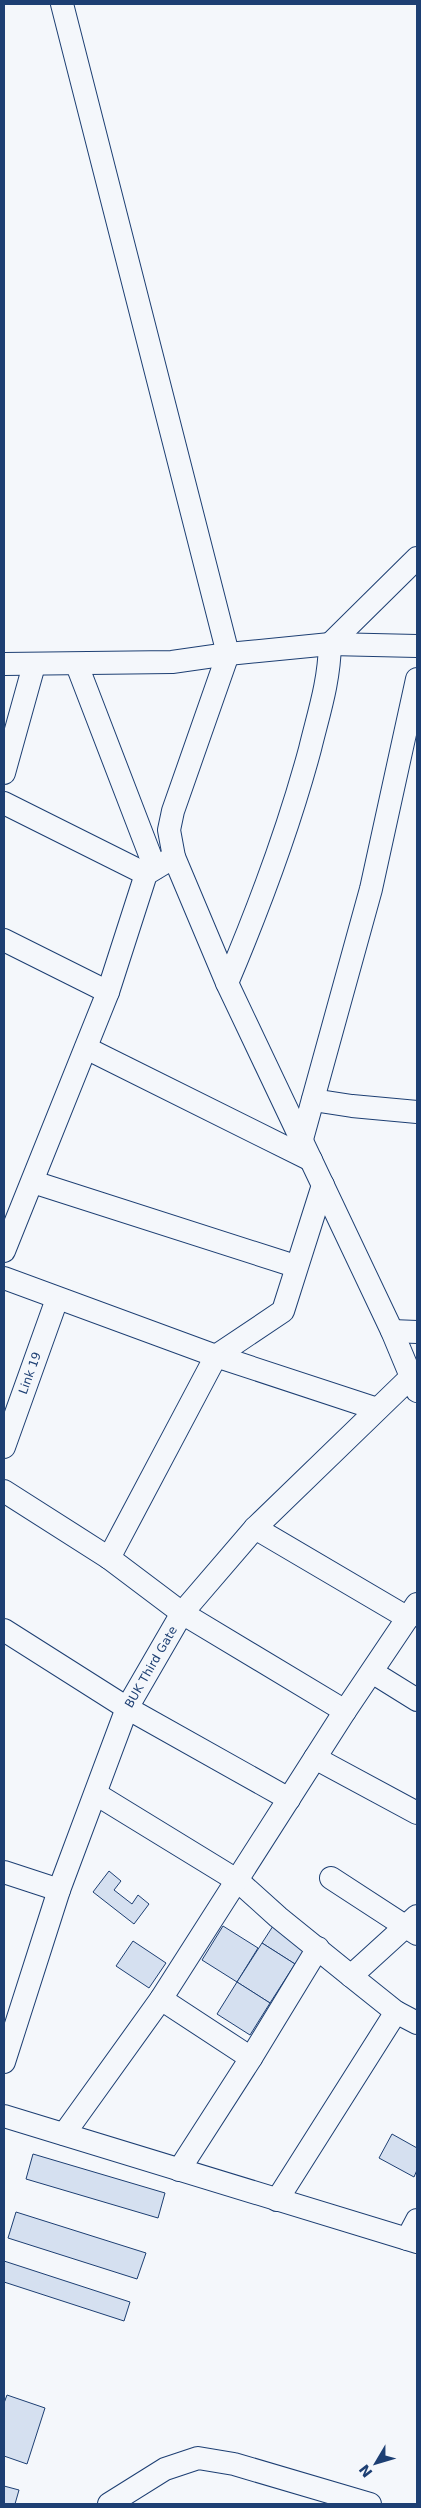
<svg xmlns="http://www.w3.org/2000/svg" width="421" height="2508" viewBox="0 0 421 2508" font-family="'DejaVu Sans',sans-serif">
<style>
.building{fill:#d5e0f0;stroke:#1d3f73}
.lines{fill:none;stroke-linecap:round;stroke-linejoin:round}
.minor-casing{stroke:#1d3f73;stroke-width:24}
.minor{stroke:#f4f7fb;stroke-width:22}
.labels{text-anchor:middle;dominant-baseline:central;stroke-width:4;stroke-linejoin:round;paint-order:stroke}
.street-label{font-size:12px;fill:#1d3f73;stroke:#f4f7fb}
</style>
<rect width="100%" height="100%" fill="#f4f7fb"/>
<g class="building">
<polygon points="109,1871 121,1881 114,1890 132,1904 138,1895 149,1904 134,1924 93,1892"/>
<polygon points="223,1926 258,1948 237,1982 202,1960"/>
<polygon points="273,1926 307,1947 295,1964 262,1943"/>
<polygon points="133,1941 166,1963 149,1988 116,1966"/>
<polygon points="262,1943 295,1964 270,2003 237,1982"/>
<polygon points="237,1982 270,2003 250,2035 217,2014"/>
<polygon points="392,2134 417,2148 417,2170 414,2177 379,2158"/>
<polygon points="33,2154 165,2193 158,2218 26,2179"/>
<polygon points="16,2212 146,2253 137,2279 8,2238"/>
<polygon points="4,2261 130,2302 124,2321 4,2282"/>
<polygon points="7,2395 45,2408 27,2464 4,2456 4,2403"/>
<polygon points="4,2486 19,2490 15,2504 4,2504"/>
</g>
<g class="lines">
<g class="minor-casing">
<g id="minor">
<polyline points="62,4 228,654 173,811 169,830 174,857 227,983 392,1331 417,1391"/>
<polyline points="4,664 172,662 228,654 330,644 417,646"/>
<polyline points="77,665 155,868"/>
<polyline points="4,773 34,665"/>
<polyline points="4,803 146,874"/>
<polyline points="4,940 108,992"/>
<path d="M 227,983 C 260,905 288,831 310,749 C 319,712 329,683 330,644 L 417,558"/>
<polyline points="86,1048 311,1160"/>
<polyline points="313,1100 352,1106 417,1112"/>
<polyline points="302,1139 371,889 417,679"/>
<polyline points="33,1182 295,1266"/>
<polyline points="4,1251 108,992 146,874 174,857"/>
<polyline points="4,1278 216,1356 377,1409"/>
<polyline points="392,1331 417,1332"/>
<polyline points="4,1447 57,1299"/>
<polyline points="4,1491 109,1558 182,1613 345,1711"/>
<polyline points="255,1528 408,1618"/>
<polyline points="109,1558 216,1356 283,1311 323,1185"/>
<polyline points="4,1630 127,1708 289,1799"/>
<polyline points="372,1672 417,1700"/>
<polyline points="315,1758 417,1813"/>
<polyline points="96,1794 238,1881 278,1917 351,1976 396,2012 417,2023"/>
<polyline points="4,1872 59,1890"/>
<polyline points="331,1878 417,1934"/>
<polyline points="351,1976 417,1916"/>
<polyline points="161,1999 251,2058"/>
<polyline points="4,2062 59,1890 127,1708 182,1613 255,1528 411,1377"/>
<polyline points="4,2116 417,2242"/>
<polyline points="64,2134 161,1999 345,1711 417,1604"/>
<polyline points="179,2170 251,2058 318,1948"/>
<polyline points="277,2200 396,2012"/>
<polyline points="407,2239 417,2220"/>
<polyline points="109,2504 165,2469 198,2458 234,2464 370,2504"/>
</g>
</g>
<use href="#minor" class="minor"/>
</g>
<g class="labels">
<g class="street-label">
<text transform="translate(30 1373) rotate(-70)">Link 19</text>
<text transform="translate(151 1667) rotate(-60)">BUK Third Gate</text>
</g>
</g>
<rect width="421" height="2508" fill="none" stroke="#1d3f73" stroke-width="10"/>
<g transform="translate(376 2463) rotate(232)" stroke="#f4f7fb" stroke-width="4" paint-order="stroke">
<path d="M0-4L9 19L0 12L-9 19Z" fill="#1d3f73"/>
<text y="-8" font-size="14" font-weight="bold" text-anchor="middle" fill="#1d3f73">N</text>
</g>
</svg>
